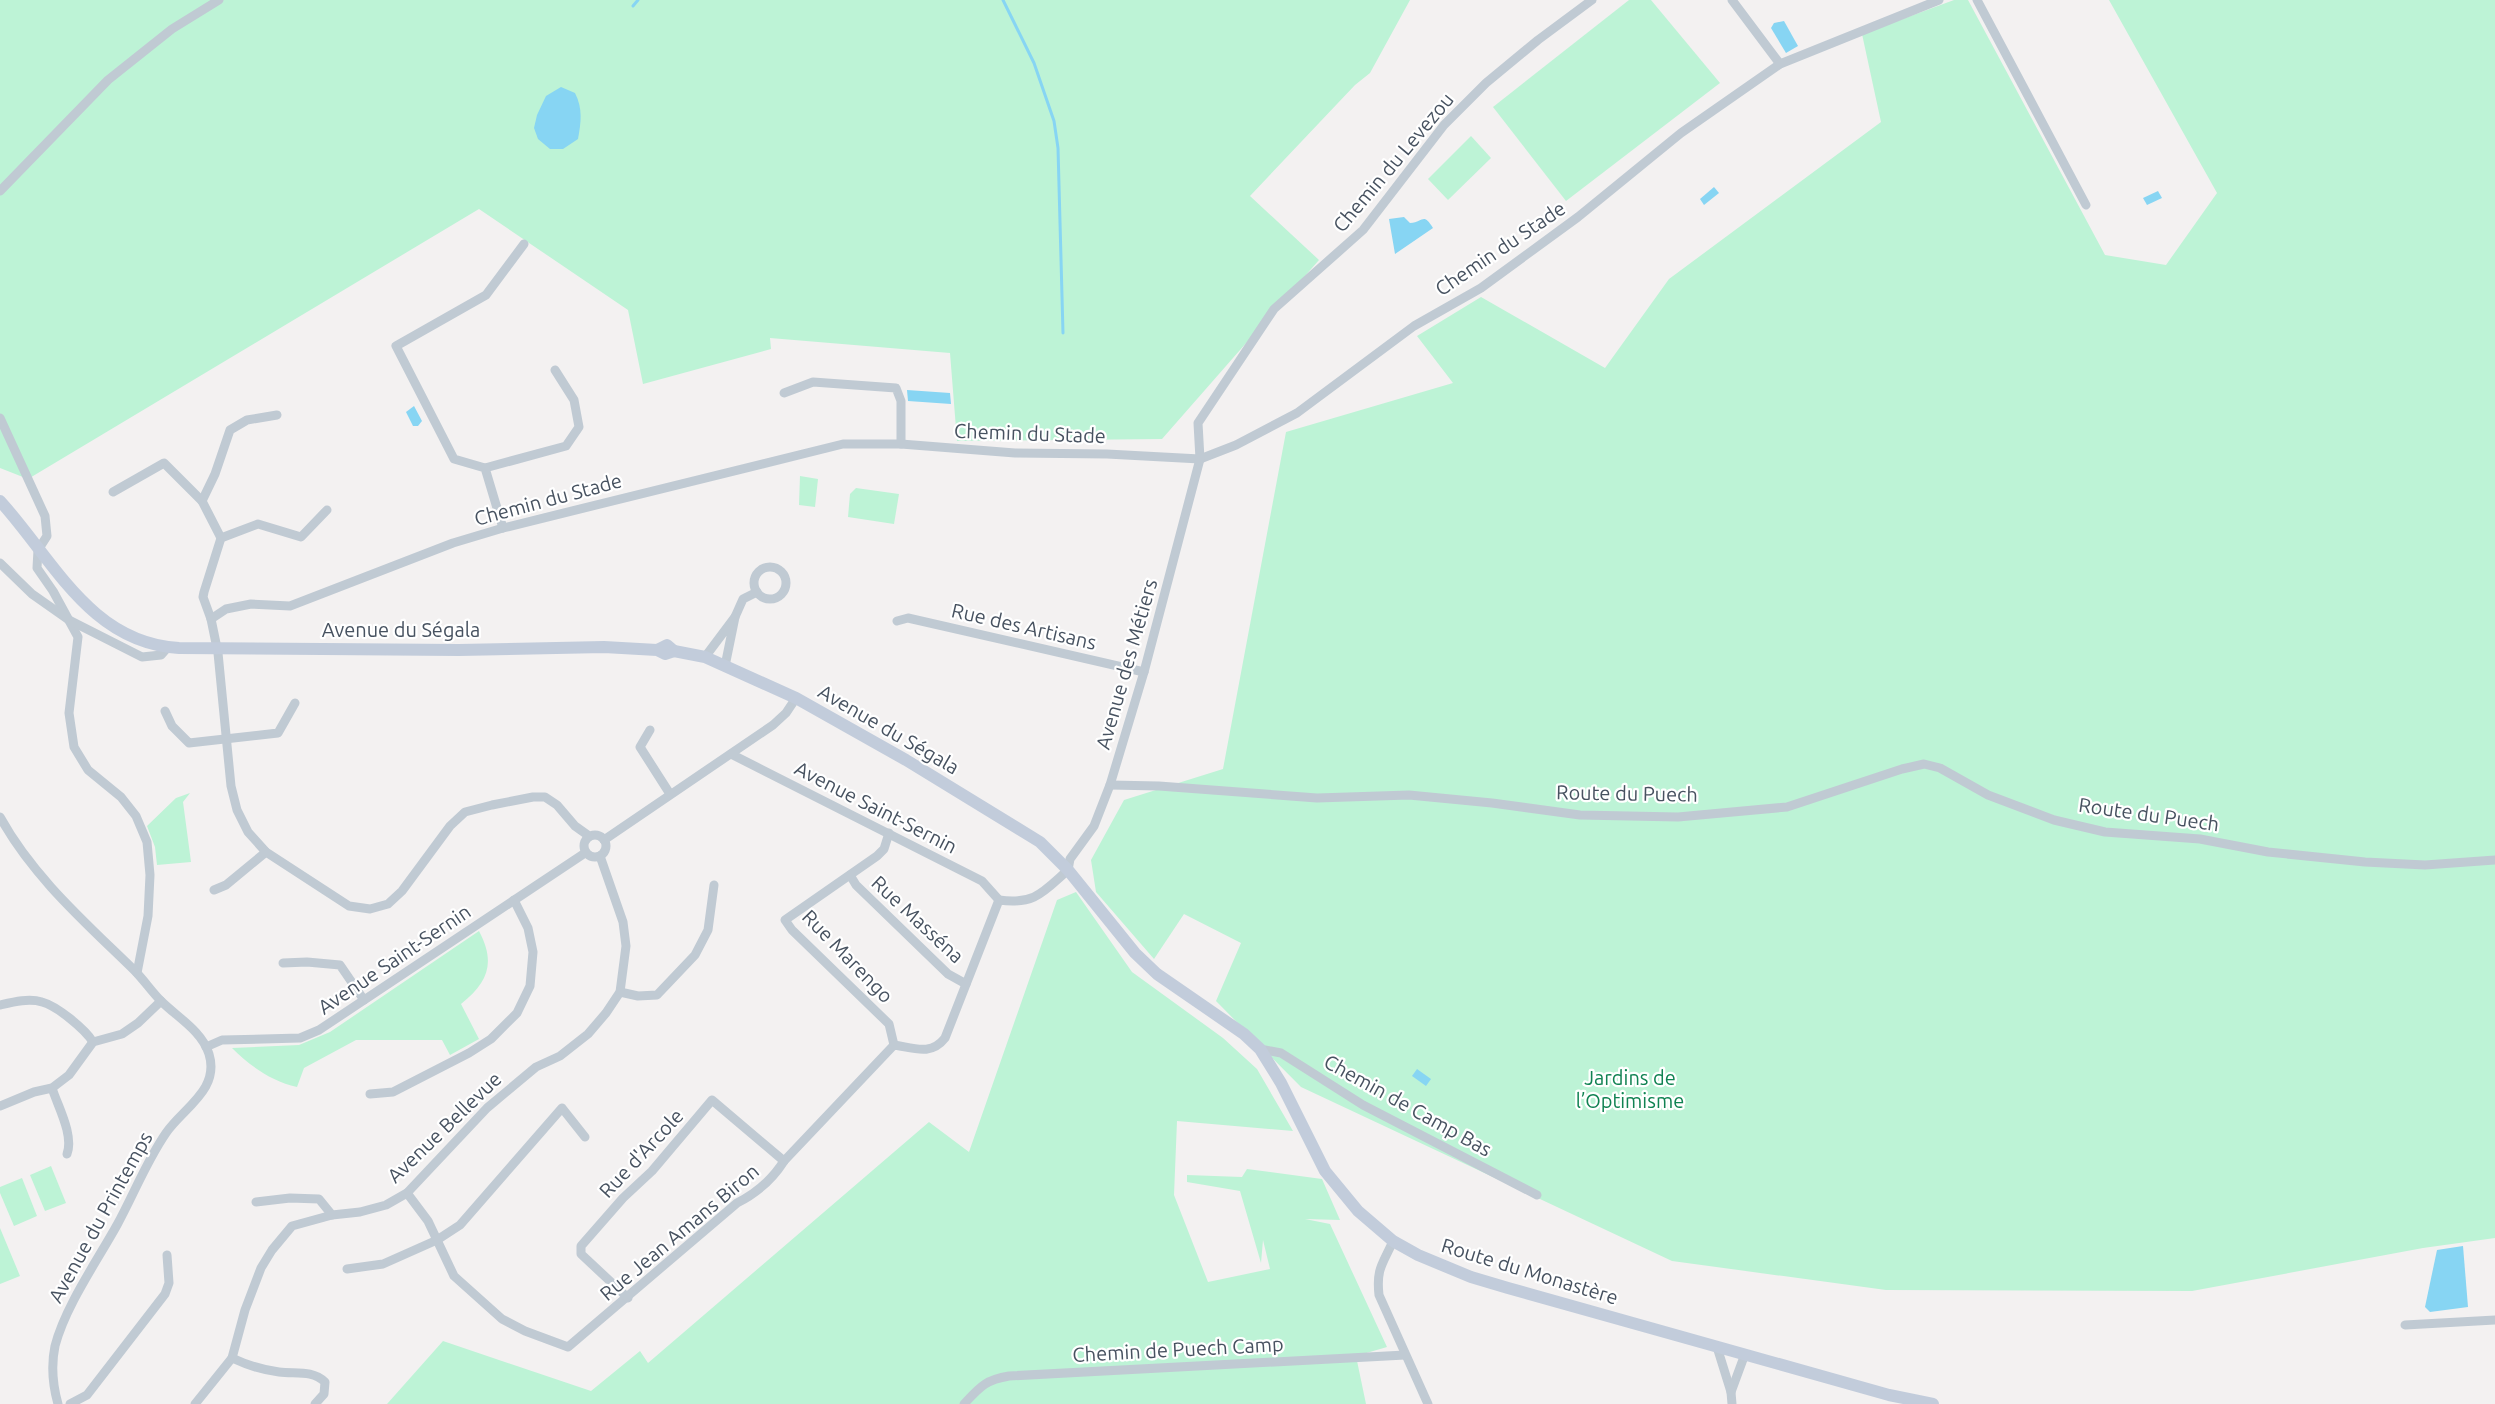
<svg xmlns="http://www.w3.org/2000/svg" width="2495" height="1404" viewBox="0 0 2495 1404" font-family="Ubuntu,sans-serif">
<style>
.green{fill:#bdf3d6}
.water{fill:#87d5f3}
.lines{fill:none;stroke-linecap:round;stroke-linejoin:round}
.stream{stroke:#87d5f3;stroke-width:3}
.street{stroke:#c0cad3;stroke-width:9}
.secondary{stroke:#c2ccdb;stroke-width:12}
.labels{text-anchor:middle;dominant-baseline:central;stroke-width:4.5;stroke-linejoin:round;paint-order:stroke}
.street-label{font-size:20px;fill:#475260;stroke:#fff}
.park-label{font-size:20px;fill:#108252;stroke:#fff}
</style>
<rect width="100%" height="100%" fill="#f3f1f1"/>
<g class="green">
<polygon points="0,0 1410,0 1370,73 1355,85 1250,196 1319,260 1162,439 957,441 950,353 770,338 771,349 643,384 628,310 479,209 28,479 0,468"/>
<polygon points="1629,0 1651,0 1720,83 1566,201 1493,107"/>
<polygon points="1954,0 1968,0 2105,255 2166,265 2217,193 2109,0 2495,0 2495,1238 2423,1248 2192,1291 1886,1290 1672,1261 1301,1087 1216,1001 1241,943 1184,914 1154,959 1096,892 1091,860 1124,800 1223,769 1286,432 1453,383 1417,336 1481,297 1605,368 1669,279 1881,122 1862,34"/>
<polygon points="1471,136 1491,158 1448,200 1428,179"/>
<polygon points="800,476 818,479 815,507 799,505"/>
<polygon points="856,488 899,494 894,524 848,517 850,494"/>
<polygon points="190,793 183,802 191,862 157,865 155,847 147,826 176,798"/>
<polygon points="1076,892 1132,972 1223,1038 1257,1069 1293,1131 1177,1121 1174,1195 1208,1282 1270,1269 1263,1240 1261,1263 1240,1191 1187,1182 1187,1175 1242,1177 1247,1169 1322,1179 1340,1220 1305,1219 1330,1224 1387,1347 1356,1356 1366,1404 387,1404 443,1341 591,1391 640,1351 648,1363 929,1122 969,1152 1057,900"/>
<path d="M 479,931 C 496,963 488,982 461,1004 L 479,1039 L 450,1055 L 442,1040 L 356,1040 L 304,1068 L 297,1087 C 271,1081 250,1066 232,1048 L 299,1045 L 330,1032 Z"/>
<polygon points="51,1166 66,1203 45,1211 30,1175"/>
<polygon points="22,1178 37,1216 14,1226 0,1193 0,1187"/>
<polygon points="0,1228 20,1276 0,1284"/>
</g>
<g class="water">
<polygon points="1784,21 1798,46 1786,53 1771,28 1774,23"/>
<path d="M 561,87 L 575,93 C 583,109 581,122 578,139 L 563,149 L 550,149 L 538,139 L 534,128 L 537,115 L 546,96 Z"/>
<polygon points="1714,187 1719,193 1704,205 1700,199"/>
<polygon points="2158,191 2162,198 2147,205 2143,198"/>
<path d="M 1404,217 L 1410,223 C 1424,222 1423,212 1433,228 L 1395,254 L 1389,219 Z"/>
<polygon points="907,390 950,393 951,404 908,401"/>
<polygon points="414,406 422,421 418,426 413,426 406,412"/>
<polygon points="1417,1069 1431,1079 1426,1086 1412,1076"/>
<polygon points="2463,1246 2468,1307 2430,1312 2425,1307 2437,1250"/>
</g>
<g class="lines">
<g class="stream">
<polyline points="1003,0 1034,63 1054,121 1058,148 1063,333"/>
<polyline points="633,6 638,0"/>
</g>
<g class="street">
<polyline points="1732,0 1780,64"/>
<polyline points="1977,0 2086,205"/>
<polyline points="0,191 108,80 172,29 219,0"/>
<polyline points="784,393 813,382 896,388 901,401 901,444"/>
<polyline points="0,418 45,516 47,536 38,550 37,568 53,591 78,637 69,713 74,747 88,770 121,797 136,816 147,842 150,875 148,916 137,973"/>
<polyline points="485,468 566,446 579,427 574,400 555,370"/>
<polyline points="113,492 164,463 202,501"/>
<polyline points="503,528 485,468 454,459 396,346 486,295 524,244"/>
<polyline points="221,538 202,501 215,474 230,430 247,420 277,415"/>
<polyline points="0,563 32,594 69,620 142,657 161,655 168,647"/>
<circle cx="770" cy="583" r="16"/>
<polyline points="735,617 743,599 757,592"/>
<polyline points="211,619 203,597 204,592 221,538 258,524 301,537 327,510"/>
<polyline points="897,621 908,618 1144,672"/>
<polyline points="705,657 735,617 725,666"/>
<polyline points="165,711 172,726 189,743 278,733 295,703"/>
<polyline points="650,730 640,747 670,794"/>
<polyline points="731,754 982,881 999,900"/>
<polyline points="1110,785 1159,786 1317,798 1409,795 1492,803 1580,815 1678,817 1787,807 1902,769 1924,764 1940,768 1988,795 2054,820 2105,832 2200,839 2268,852 2365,862 2425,865 2495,860"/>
<path d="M 0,817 C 33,877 86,923 134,970 C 144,980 151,991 161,1001 C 177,1017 202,1031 209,1054 C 220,1090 183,1108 166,1133 C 146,1162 134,1194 117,1225 C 97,1261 65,1307 55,1346 C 51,1365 53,1386 58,1404"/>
<polyline points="889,833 884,849 877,856 785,920 792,930 889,1024 894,1045"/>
<circle cx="595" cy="846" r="11"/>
<polyline points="589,836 575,826 557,805 545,797 533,797 492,805 465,812 450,826 402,891 388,904 370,909 349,906 266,852 248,832 237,810 231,786 218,653 211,619 226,609 251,604 290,606 453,543 503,528 843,444 901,444 1015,453 1107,454 1200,459 1236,445 1297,413 1414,326 1481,288 1578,217 1681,133 1780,64 1939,0"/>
<polyline points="604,840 773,725 786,713 796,698"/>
<polyline points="850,875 856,885 948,974 966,984"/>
<polyline points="214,890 226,885 266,852"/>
<polyline points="283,963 307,962 340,965 364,1000"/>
<polyline points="620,992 638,996 657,995 695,955 708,930 714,885"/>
<path d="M 0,1005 C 13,1002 29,998 42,1002 C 57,1006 85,1029 93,1042"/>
<polyline points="206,1047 222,1040 300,1038 319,1030 585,853"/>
<polyline points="1260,1049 1281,1053 1363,1105 1537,1195"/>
<path d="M 52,1088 C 58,1107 74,1135 67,1154"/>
<polyline points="370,1094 393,1092 469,1053 491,1039 517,1013 530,986 533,952 528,928 514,900"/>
<polyline points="0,1106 34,1092 52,1088 69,1075 93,1042 122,1034 138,1023 161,1001"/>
<path d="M 407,1193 L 428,1221 L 454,1276 L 502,1319 L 525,1331 L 568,1347 L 737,1203 C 757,1193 772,1180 784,1161 L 894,1045 C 914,1048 931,1056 945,1038 L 999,900 C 1035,905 1043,892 1068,870 L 1070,859 L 1094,826 L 1110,785 L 1144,672 L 1200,459 L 1198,423 L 1274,309 L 1363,230 L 1444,125 L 1486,83 L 1538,40 L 1592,0"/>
<polyline points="256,1202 290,1198 319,1199 332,1215"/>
<path d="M 1393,1241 C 1383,1264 1376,1268 1379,1295 L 1428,1404"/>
<polyline points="347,1269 383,1264 437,1240 460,1225 562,1108 585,1137"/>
<polyline points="628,1298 581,1254 581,1246 623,1198 652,1171 712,1100 784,1161"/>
<polyline points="2405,1325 2495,1320"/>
<polyline points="1717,1347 1731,1392 1732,1404"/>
<path d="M 232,1358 C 247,1365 262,1370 279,1372 C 297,1374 312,1370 325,1382 L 324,1394 L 315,1404"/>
<polyline points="1731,1392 1745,1354"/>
<polyline points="70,1404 87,1395 165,1294 169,1283 167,1255"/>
<polyline points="195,1404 232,1358 245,1310 261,1268 272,1250 292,1226 332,1215 360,1212 386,1205 407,1193 487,1108 536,1067 560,1056 588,1034 606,1013 620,992 626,946 623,922 600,856"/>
<path d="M 964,1404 C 980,1387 985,1380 1009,1376 L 1405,1355"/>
</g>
<g class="secondary">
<path d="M 0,501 C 53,559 90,643 179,648 L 459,650 L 604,647 L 657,650 L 665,654 L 674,651 L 667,645 L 657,650"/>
<polyline points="674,651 705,657 796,698 906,760 1040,842 1068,870 1135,953 1157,974 1244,1034 1260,1049 1281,1083 1325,1171 1358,1211 1393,1241 1418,1255 1471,1277 1508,1288 1889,1395 1933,1404"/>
</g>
</g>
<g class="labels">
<g class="street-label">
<text transform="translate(1393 162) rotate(-50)">Chemin du Levezou</text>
<text transform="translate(1500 248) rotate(-34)">Chemin du Stade</text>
<text transform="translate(1030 433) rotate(2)">Chemin du Stade</text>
<text transform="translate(548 499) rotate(-15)">Chemin du Stade</text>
<text transform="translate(1024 626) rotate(13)">Rue des Artisans</text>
<text x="401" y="629">Avenue du Ségala</text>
<text transform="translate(1126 664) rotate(-74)">Avenue des Métiers</text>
<text transform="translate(889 729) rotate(30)">Avenue du Ségala</text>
<text transform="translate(1627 793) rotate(1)">Route du Puech</text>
<text transform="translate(876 807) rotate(27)">Avenue Saint-Sernin</text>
<text transform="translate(2149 814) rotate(8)">Route du Puech</text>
<text transform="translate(918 919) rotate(43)">Rue Masséna</text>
<text transform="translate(848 956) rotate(46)">Rue Marengo</text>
<text transform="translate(394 959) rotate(-34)">Avenue Saint-Sernin</text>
<text transform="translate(1408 1105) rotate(29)">Chemin de Camp Bas</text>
<text transform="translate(444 1127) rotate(-44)">Avenue Bellevue</text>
<text transform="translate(641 1153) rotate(-47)">Rue d'Arcole</text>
<text transform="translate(100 1217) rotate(-61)">Avenue du Printemps</text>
<text transform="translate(679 1232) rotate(-40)">Rue Jean Amans Biron</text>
<text transform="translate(1530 1271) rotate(17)">Route du Monastère</text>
<text transform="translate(1178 1349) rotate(-3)">Chemin de Puech Camp</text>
</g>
<g class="park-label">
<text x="1630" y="1077">Jardins de<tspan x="1630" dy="23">l’Optimisme</tspan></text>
</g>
</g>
</svg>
